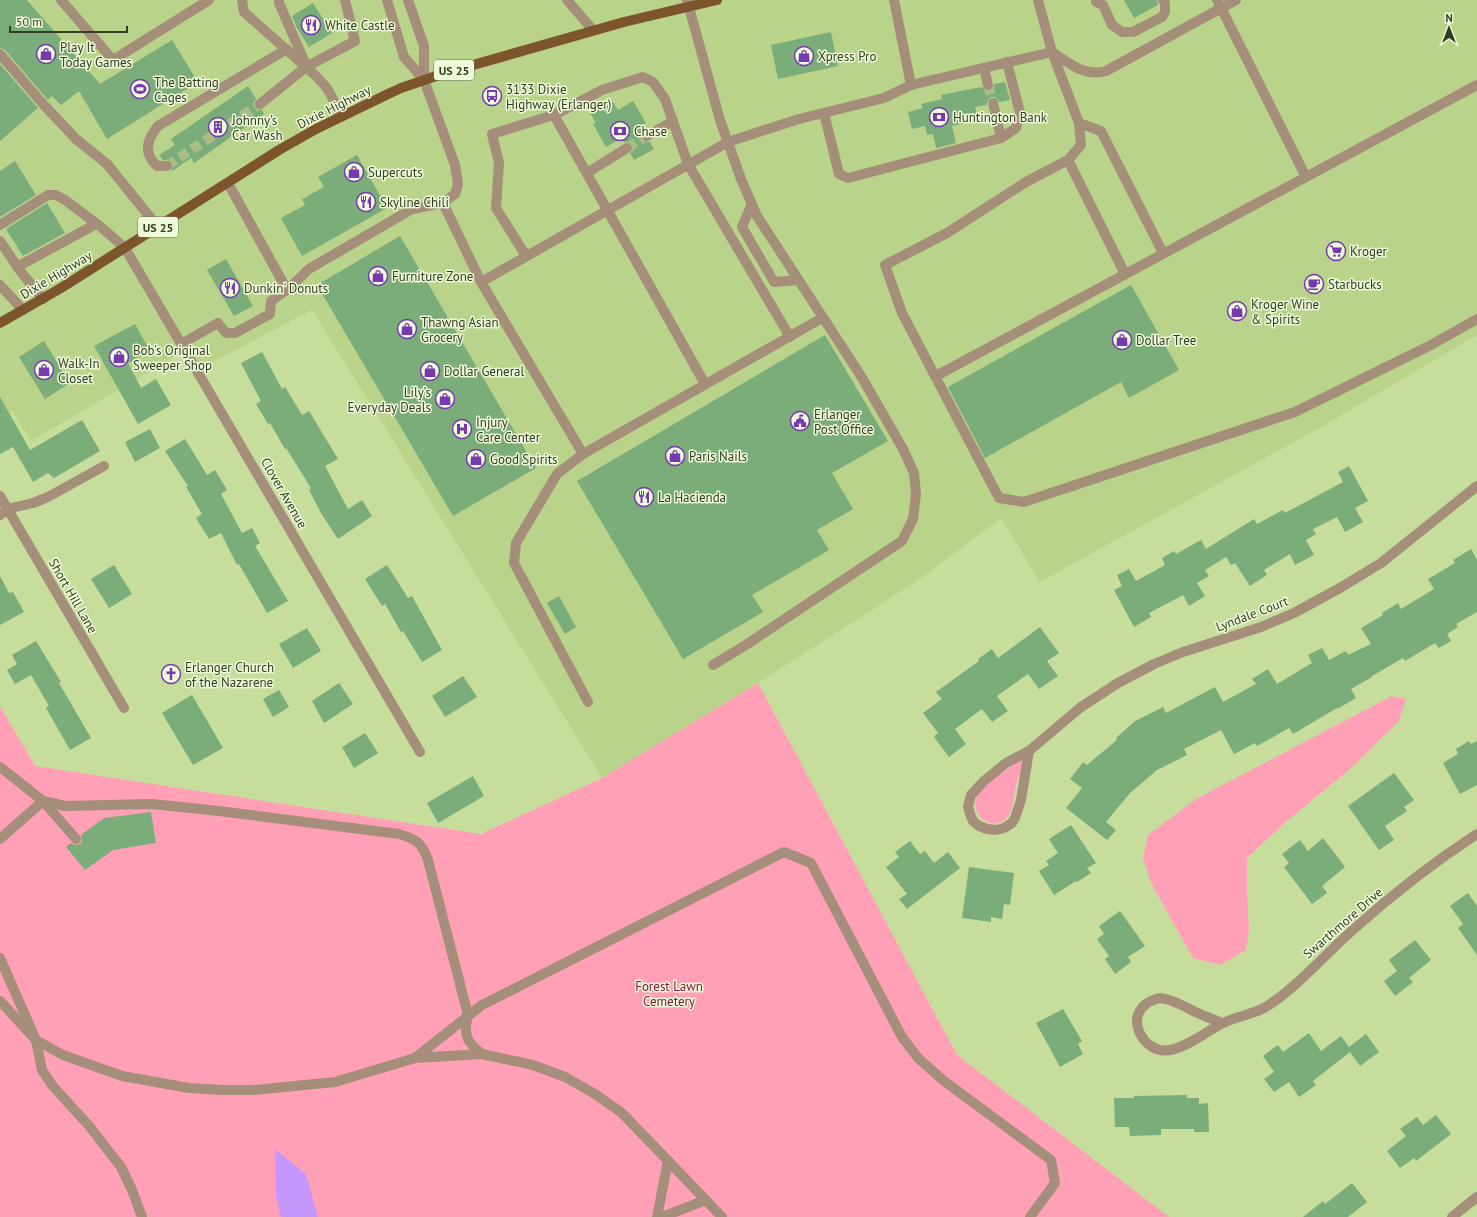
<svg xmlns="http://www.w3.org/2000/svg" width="1477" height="1217" viewBox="0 0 1477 1217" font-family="'PT Sans',sans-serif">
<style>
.built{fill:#bad38a}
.green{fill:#ffa0b7}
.water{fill:#c597fb}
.building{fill:#7bad7b}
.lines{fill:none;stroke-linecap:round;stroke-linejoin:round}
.minor-tunnel{stroke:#a9bd84;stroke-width:10;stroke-dasharray:10 5;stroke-linecap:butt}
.minor{stroke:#a58e7a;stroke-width:10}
.major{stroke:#7c552d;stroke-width:10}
.labels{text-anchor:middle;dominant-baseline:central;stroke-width:3;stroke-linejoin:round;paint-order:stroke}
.shield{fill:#edf9d8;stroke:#6c7559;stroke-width:1}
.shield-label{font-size:12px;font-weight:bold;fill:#343d23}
.poi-label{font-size:13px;fill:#343d23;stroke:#edf9d8;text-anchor:start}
.street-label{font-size:13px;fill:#343d23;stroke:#edf9d8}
.park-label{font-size:13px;fill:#841b42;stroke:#edf9d8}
</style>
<rect width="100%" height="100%" fill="#c6dd9c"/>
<polygon class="built" points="0,0 1477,0 1477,335 1323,426 1040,582 1001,518 923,577 758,683 602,778 312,310 197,370 185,351 31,441 12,411 0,417"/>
<g class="green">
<polygon points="758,683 957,1055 1169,1217 0,1217 0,706 35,766 481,834 602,778"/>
<polygon points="1392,696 1406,699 1399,721 1349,770 1288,820 1247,858 1247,895 1249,929 1246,950 1220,965 1193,958 1151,883 1143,858 1148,835 1196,799"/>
<path d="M 1020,760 L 1023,762 C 1022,770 1018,777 1016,785 C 1014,793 1014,802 1011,810 C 1000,839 964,815 979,793 C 986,782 1008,769 1020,760 Z"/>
</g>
<polygon class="water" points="275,1149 306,1174 318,1217 281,1217 276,1197"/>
<g class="building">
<polygon points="0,0 27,0 100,84 172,40 198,82 107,139 79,91 61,105 52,96 48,100 5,50 0,48"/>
<polygon points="1124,0 1157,0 1158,5 1134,18"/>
<polygon points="313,3 332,33 309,47 297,28 292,16"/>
<polygon points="831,32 838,66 778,79 771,45"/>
<polygon points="0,64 38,108 0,141"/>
<polygon points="1005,82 1010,100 999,102 995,97 991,97 987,101 987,105 975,107 978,120 952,126 956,143 936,148 933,134 927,135 925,126 912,129 908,112 923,108 921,104 942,99 941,95 971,89 982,87 986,91 990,91 993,89 994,84"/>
<polygon points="248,86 256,99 254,102 255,108 258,110 262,110 264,114 194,163 191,158 171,172 173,166 172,162 170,160 163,160 159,155 175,145 171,139"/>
<polygon points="633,101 646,123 641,126 644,130 641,133 641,139 644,142 650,142 654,149 634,160 630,153 633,151 633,145 630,142 624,142 622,138 606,147 593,124 596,123 590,113 601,107 602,108 613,102 618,110"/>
<polygon points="357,155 387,208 302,256 281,218 305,205 302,199 324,187 318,177"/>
<polygon points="15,161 36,195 0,217 0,171"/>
<polygon points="47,203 65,233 23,256 6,229"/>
<polygon points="400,236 536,468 453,516 317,285"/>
<polygon points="226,259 253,306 234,316 207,270"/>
<polygon points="1131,285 1179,370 1129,398 1121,382 985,458 948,387"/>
<polygon points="135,324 150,351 128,363 141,388 156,379 171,405 138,424 94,346"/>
<polygon points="825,335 888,441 832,473 853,509 817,530 829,550 752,595 763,612 683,659 577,481"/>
<polygon points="44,341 70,383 45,399 19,357"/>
<polygon points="262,352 282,389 285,387 302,415 309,411 338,459 325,466 348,509 362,500 372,516 338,539 321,513 309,490 311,488 286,448 285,449 270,423 268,424 256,404 261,401 241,363"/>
<polygon points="0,397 30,450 82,420 100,451 54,478 48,473 33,482 13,447 0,454"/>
<polygon points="150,429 160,448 135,462 125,442"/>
<polygon points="185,439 207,475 215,470 227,490 221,494 242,533 252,528 260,543 255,546 288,601 267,613 239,564 237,565 221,533 209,539 196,518 202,514 186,487 188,486 165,451"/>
<polygon points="1349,466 1368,501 1355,508 1363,522 1345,532 1337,517 1313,529 1316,534 1306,540 1314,555 1295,565 1290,554 1264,570 1267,575 1250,586 1235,563 1231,565 1226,557 1205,570 1209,576 1197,583 1205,596 1189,606 1183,595 1149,613 1151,617 1134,627 1114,590 1122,586 1117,575 1129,569 1136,581 1165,565 1162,558 1174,551 1176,554 1201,540 1206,549 1254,519 1257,524 1283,510 1285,513 1343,482 1338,472"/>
<polygon points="1471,549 1477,560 1477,612 1456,624 1458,627 1447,634 1451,641 1439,648 1435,643 1405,661 1403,658 1372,676 1372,677 1351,689 1356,698 1337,709 1337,708 1293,734 1289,728 1257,746 1255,743 1234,754 1221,730 1184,749 1187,755 1157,770 1130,793 1106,822 1116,830 1107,840 1066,808 1082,788 1070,779 1083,762 1087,765 1117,740 1116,738 1135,721 1163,707 1166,713 1215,687 1223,702 1256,684 1252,679 1268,669 1277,684 1312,663 1308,655 1322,648 1329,660 1346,651 1348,655 1371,644 1361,628 1383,615 1382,613 1398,603 1401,609 1434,589 1428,579 1455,563 1453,560"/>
<polygon points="114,565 132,594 109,608 91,579"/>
<polygon points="387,565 408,598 412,596 442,650 422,662 403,631 401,632 385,604 382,606 365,579"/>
<polygon points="0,576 9,593 13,592 24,612 0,625"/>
<polygon points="559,596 576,627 565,634 547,603"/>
<polygon points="1040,627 1059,653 1047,661 1058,676 1039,689 1028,674 997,696 1008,711 992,722 982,709 955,729 966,744 949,757 934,737 938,733 923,713 942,699 936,692 979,661 978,659 992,649 998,658"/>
<polygon points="307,628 321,651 293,668 279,644"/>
<polygon points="36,641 61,682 59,683 91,738 70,750 46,708 49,706 31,675 15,684 7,670 17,664 12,655"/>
<polygon points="463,676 477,697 445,717 432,696"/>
<polygon points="339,683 353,704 324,723 312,701"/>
<polygon points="279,690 289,707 273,717 263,699"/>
<polygon points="192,695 223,748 193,765 162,713"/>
<polygon points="365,733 378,753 354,768 342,747"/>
<polygon points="1469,741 1471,744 1477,741 1477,785 1460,794 1443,763 1458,754 1456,749"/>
<polygon points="1394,773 1414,800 1404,807 1407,811 1385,826 1394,840 1379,850 1348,806"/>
<polygon points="473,776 484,796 438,823 427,803"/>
<polygon points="151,812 156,843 113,850 85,870 66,847 71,843 74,845 80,844 82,841 81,835 104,818"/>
<polygon points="1071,825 1096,863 1087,868 1091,873 1077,882 1076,881 1054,895 1039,871 1049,865 1046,861 1058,853 1049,839"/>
<polygon points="1323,838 1345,867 1322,886 1327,893 1312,904 1284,867 1289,863 1282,854 1300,840 1308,851"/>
<polygon points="910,841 920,854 925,851 934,863 948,852 960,868 907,909 899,899 907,894 886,867 899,857 895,852"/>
<polygon points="969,867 1014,873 1010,905 1004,904 1002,919 991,917 991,922 962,918"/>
<polygon points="1468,893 1477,906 1477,955 1458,928 1463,924 1450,906"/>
<polygon points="1120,911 1145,946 1128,957 1131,962 1115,974 1105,959 1109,956 1097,939 1104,934 1099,926"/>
<polygon points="1415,940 1431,960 1409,978 1413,982 1395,996 1384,981 1397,971 1389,960"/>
<polygon points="1063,1009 1082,1041 1078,1044 1083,1054 1060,1067 1036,1023"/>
<polygon points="1309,1033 1321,1051 1341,1036 1349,1047 1366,1034 1379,1052 1360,1066 1350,1052 1313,1081 1316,1085 1299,1097 1289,1082 1274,1092 1264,1079 1274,1072 1263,1056 1278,1045 1283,1052"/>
<polygon points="1187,1095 1187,1098 1199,1098 1199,1104 1208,1103 1209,1132 1194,1132 1194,1129 1161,1129 1161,1135 1130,1136 1129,1127 1115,1127 1114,1098 1134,1098 1134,1096"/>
<polygon points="1436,1115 1451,1134 1416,1161 1414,1158 1400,1168 1387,1151 1406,1136 1400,1129 1417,1117 1423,1125"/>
<polygon points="1352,1183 1367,1202 1348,1217 1303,1217 1323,1201 1325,1204"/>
</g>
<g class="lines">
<g class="minor-tunnel">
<polyline points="988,85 993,103"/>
<polyline points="627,148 647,136"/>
<polyline points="167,166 260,104"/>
</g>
<g class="minor">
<polyline points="61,0 113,60 209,0"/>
<polyline points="242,0 244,12 316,76 326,87 332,97 341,117"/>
<polyline points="279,0 279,3 306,65"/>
<polyline points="408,0 424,46 424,80"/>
<polyline points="567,0 593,30"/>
<polyline points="687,0 720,120 741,179 757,216 861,376 903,449 914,473 916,494 913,519 902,541 749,643 713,665"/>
<polyline points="894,0 911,85"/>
<polyline points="1038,0 1052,52 1079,123 1081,145 1068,160 1026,182 947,233 885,265 902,313 999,498 1024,502 1295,412 1431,345 1477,319"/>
<polyline points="1217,0 1306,177"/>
<polyline points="1096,2 1103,5 1112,25 1122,32 1133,32 1162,17 1165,12 1165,3 1163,0"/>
<polyline points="0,54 43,104 76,139 107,164 158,227"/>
<polyline points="984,68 988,85"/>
<polyline points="993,103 1001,138"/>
<polyline points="260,104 306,67 355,41 345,0"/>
<polyline points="824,113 839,174 848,178 1001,138 1016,128 1020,113 1007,62"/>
<polyline points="554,115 705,384"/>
<polyline points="1079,123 1101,131 1163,253"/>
<polyline points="647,136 673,121"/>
<polyline points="1068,160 1125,274"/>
<path d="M 167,166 L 157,166 C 143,153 147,139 158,126 L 287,49"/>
<polyline points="587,173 627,148"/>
<polyline points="228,183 287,290"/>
<polyline points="443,203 481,282 583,454 822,318"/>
<polyline points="752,204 742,227 774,282 798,280"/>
<polyline points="0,225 48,195 56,195 65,200 101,227 125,248 420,752"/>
<polyline points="0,241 21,272 43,299"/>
<polyline points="526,256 496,208 499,163 492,134 554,115 602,90 643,77 653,82 665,99 688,164 790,337"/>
<polyline points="17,267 96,224"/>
<path d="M 481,282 L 728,142 L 799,119 L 884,98 L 911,85 L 1052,52 C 1069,63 1084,77 1106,71 L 1236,0"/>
<polyline points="0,285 23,310"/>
<polyline points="181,344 218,323 226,333 235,333 270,314 271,301 287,290 309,269 412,209 443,203 455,194 458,184 455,165 424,80 404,57 387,0"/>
<polyline points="936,376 1477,85"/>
<polyline points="583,454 557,474 516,543 514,563 588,702"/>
<polyline points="0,496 124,708"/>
<polyline points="0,515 7,509 33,503 48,497 104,466"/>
<polyline points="1029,751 1021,800 1015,818 1012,823 1004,828 996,830 987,829 979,826 973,821 970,814 968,806 971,795 984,781 1006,763 1029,751 1081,707 1118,683 1154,664 1183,652 1261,627 1294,613 1340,588 1381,563 1477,486"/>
<polyline points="0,767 43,801 76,839"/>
<path d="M 0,839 L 43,801 L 65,806 L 152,804 L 219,811 L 399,834 C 416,839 422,843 428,860 L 468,1015 C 463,1034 466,1042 482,1054"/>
<polyline points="0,958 36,1040 42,1070 52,1085 90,1127 121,1167 132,1190 142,1217"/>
<polyline points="0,1001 36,1040 63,1055 122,1076 189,1088 223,1090 254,1090 335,1082 415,1058 482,1054 533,1065 565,1077 595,1094 622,1113 722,1217"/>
<path d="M 1223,1023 C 1215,1020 1206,1017 1198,1013 C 1188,1009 1167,995 1156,999 C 1119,1011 1143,1056 1170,1050 C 1187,1047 1206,1032 1221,1024 C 1235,1017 1250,1015 1264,1008 C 1296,989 1326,953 1355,928 C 1393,894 1434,862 1477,834"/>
<polyline points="415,1058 482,1005 784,852 811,863 902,1037 918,1058 944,1081 1051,1160 1055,1183 1030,1217"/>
<polyline points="657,1217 668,1161"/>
<polyline points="662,1217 706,1200"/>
<polyline points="1452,1217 1477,1197"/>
</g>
<polyline class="major" points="0,323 61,288 279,150 316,129 386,95 401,88 445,73 624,22 717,0"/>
</g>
<defs>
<g id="restaurant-ring" transform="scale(1)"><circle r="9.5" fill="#edf9d8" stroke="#7639af" stroke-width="1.5"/><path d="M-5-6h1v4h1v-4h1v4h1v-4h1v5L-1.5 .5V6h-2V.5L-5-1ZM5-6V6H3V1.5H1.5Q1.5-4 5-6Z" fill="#7639af"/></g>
<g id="shop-ring" transform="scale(1)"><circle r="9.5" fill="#edf9d8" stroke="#7639af" stroke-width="1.5"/><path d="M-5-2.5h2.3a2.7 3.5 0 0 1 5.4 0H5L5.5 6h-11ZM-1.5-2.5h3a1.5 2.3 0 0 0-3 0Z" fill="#7639af"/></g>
<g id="stadium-ring" transform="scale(1)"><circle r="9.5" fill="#edf9d8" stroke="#7639af" stroke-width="1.5"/><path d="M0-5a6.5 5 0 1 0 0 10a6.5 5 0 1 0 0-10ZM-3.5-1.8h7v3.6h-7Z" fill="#7639af"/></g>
<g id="bus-ring" transform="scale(1)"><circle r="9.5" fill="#edf9d8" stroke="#7639af" stroke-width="1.5"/><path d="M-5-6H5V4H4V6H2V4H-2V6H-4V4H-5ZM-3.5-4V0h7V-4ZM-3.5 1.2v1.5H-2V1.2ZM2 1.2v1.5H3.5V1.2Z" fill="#7639af"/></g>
<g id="bank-ring" transform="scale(1)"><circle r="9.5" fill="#edf9d8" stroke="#7639af" stroke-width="1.5"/><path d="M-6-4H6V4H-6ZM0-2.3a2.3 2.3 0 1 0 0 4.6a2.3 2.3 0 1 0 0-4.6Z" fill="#7639af"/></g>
<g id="building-ring" transform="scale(1)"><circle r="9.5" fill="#edf9d8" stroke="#7639af" stroke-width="1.5"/><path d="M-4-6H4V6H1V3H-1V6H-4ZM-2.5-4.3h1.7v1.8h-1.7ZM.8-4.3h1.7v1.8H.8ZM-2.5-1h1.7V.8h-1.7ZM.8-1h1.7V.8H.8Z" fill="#7639af"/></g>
<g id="supermarket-ring" transform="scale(1)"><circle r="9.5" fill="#edf9d8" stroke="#7639af" stroke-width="1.5"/><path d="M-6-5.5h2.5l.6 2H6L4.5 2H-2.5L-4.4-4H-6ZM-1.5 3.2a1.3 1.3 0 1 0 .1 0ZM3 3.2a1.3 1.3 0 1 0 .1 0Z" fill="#7639af"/></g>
<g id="cafe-ring" transform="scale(1)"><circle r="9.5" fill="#edf9d8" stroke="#7639af" stroke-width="1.5"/><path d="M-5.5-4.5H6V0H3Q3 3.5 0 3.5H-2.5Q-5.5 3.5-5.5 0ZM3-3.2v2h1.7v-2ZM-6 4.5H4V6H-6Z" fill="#7639af"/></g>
<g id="civic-ring" transform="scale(1)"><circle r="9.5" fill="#edf9d8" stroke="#7639af" stroke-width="1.5"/><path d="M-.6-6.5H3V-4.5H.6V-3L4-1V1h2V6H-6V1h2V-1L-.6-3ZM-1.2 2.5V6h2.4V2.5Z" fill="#7639af"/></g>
<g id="hospital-ring" transform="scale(1)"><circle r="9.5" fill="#edf9d8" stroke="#7639af" stroke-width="1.5"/><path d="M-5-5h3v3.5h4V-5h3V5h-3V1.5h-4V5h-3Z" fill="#7639af"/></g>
<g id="church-ring" transform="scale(1)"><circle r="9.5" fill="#edf9d8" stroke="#7639af" stroke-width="1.5"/><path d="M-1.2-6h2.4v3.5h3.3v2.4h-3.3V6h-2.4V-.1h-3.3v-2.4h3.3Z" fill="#7639af"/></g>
</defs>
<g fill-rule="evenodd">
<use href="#restaurant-ring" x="311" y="25"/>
<use href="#shop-ring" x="46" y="54"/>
<use href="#shop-ring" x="804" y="56"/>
<use href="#stadium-ring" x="140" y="89"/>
<use href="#bus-ring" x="492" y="96"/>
<use href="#bank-ring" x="939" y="117"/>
<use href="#building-ring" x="218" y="127"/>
<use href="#bank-ring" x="620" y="131"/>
<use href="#shop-ring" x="354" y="172"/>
<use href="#restaurant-ring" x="366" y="202"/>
<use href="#supermarket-ring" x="1336" y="251"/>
<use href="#shop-ring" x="378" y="276"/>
<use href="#cafe-ring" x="1314" y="284"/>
<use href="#restaurant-ring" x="230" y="288"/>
<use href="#shop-ring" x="1237" y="311"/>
<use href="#shop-ring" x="407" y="329"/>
<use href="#shop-ring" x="1122" y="340"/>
<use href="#shop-ring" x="119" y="357"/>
<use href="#shop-ring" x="44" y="370"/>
<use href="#shop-ring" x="430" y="371"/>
<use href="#shop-ring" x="445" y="399"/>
<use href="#civic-ring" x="800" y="421"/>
<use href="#hospital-ring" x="462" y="429"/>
<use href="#shop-ring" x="675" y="456"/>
<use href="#shop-ring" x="476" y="459"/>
<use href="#restaurant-ring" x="644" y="497"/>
<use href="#church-ring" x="171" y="674"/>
</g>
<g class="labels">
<g class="shield">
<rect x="434" y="60" width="40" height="20" rx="3"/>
<rect x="138" y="217" width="40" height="20" rx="3"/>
</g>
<g class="shield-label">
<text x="454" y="70">US 25</text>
<text x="158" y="227">US 25</text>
</g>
<g class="poi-label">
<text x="325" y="25">White Castle</text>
<text x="60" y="47">Play It<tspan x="60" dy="15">Today Games</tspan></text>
<text x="818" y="56">Xpress Pro</text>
<text x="154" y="82">The Batting<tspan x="154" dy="15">Cages</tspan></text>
<text x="506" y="89">3133 Dixie<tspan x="506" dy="15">Highway (Erlanger)</tspan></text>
<text x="953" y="117">Huntington Bank</text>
<text x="232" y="120">Johnny’s<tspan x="232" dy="15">Car Wash</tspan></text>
<text x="634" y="131">Chase</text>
<text x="368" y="172">Supercuts</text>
<text x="380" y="202">Skyline Chili</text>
<text x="1350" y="251">Kroger</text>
<text x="392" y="276">Furniture Zone</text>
<text x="1328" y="284">Starbucks</text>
<text x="244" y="288">Dunkin' Donuts</text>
<text x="1251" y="304">Kroger Wine<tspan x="1251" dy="15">&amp; Spirits</tspan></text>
<text x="421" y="322">Thawng Asian<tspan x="421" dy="15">Grocery</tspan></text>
<text x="1136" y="340">Dollar Tree</text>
<text x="133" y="350">Bob's Original<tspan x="133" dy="15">Sweeper Shop</tspan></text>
<text x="58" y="363">Walk-In<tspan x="58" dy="15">Closet</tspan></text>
<text x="444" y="371">Dollar General</text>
<text x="431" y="392" text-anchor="end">Lily’s<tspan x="431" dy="15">Everyday Deals</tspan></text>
<text x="814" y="414">Erlanger<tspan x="814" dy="15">Post Office</tspan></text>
<text x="476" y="422">Injury<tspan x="476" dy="15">Care Center</tspan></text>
<text x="689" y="456">Paris Nails</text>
<text x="490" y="459">Good Spirits</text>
<text x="658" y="497">La Hacienda</text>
<text x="185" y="667">Erlanger Church<tspan x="185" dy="15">of the Nazarene</tspan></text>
</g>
<g class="street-label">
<text transform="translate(334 107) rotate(-27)">Dixie Highway</text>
<text transform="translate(56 275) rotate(-31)">Dixie Highway</text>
<text transform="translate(284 493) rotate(60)">Clover Avenue</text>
<text transform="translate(73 596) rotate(60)">Short Hill Lane</text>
<text transform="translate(1252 614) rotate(-21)">Lyndale Court</text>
<text transform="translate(1343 923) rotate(-41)">Swarthmore Drive</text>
</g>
<g class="park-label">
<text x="669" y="986">Forest Lawn<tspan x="669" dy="15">Cemetery</tspan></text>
</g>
</g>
<g transform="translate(1449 28)" stroke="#edf9d8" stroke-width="3" paint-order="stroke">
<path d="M0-3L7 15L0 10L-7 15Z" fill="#343d23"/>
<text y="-6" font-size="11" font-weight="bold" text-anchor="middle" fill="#343d23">N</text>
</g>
<path d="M10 26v6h117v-6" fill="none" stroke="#343d23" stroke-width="2"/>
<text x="16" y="26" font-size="12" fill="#343d23" stroke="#edf9d8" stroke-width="3" paint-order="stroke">50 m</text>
</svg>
